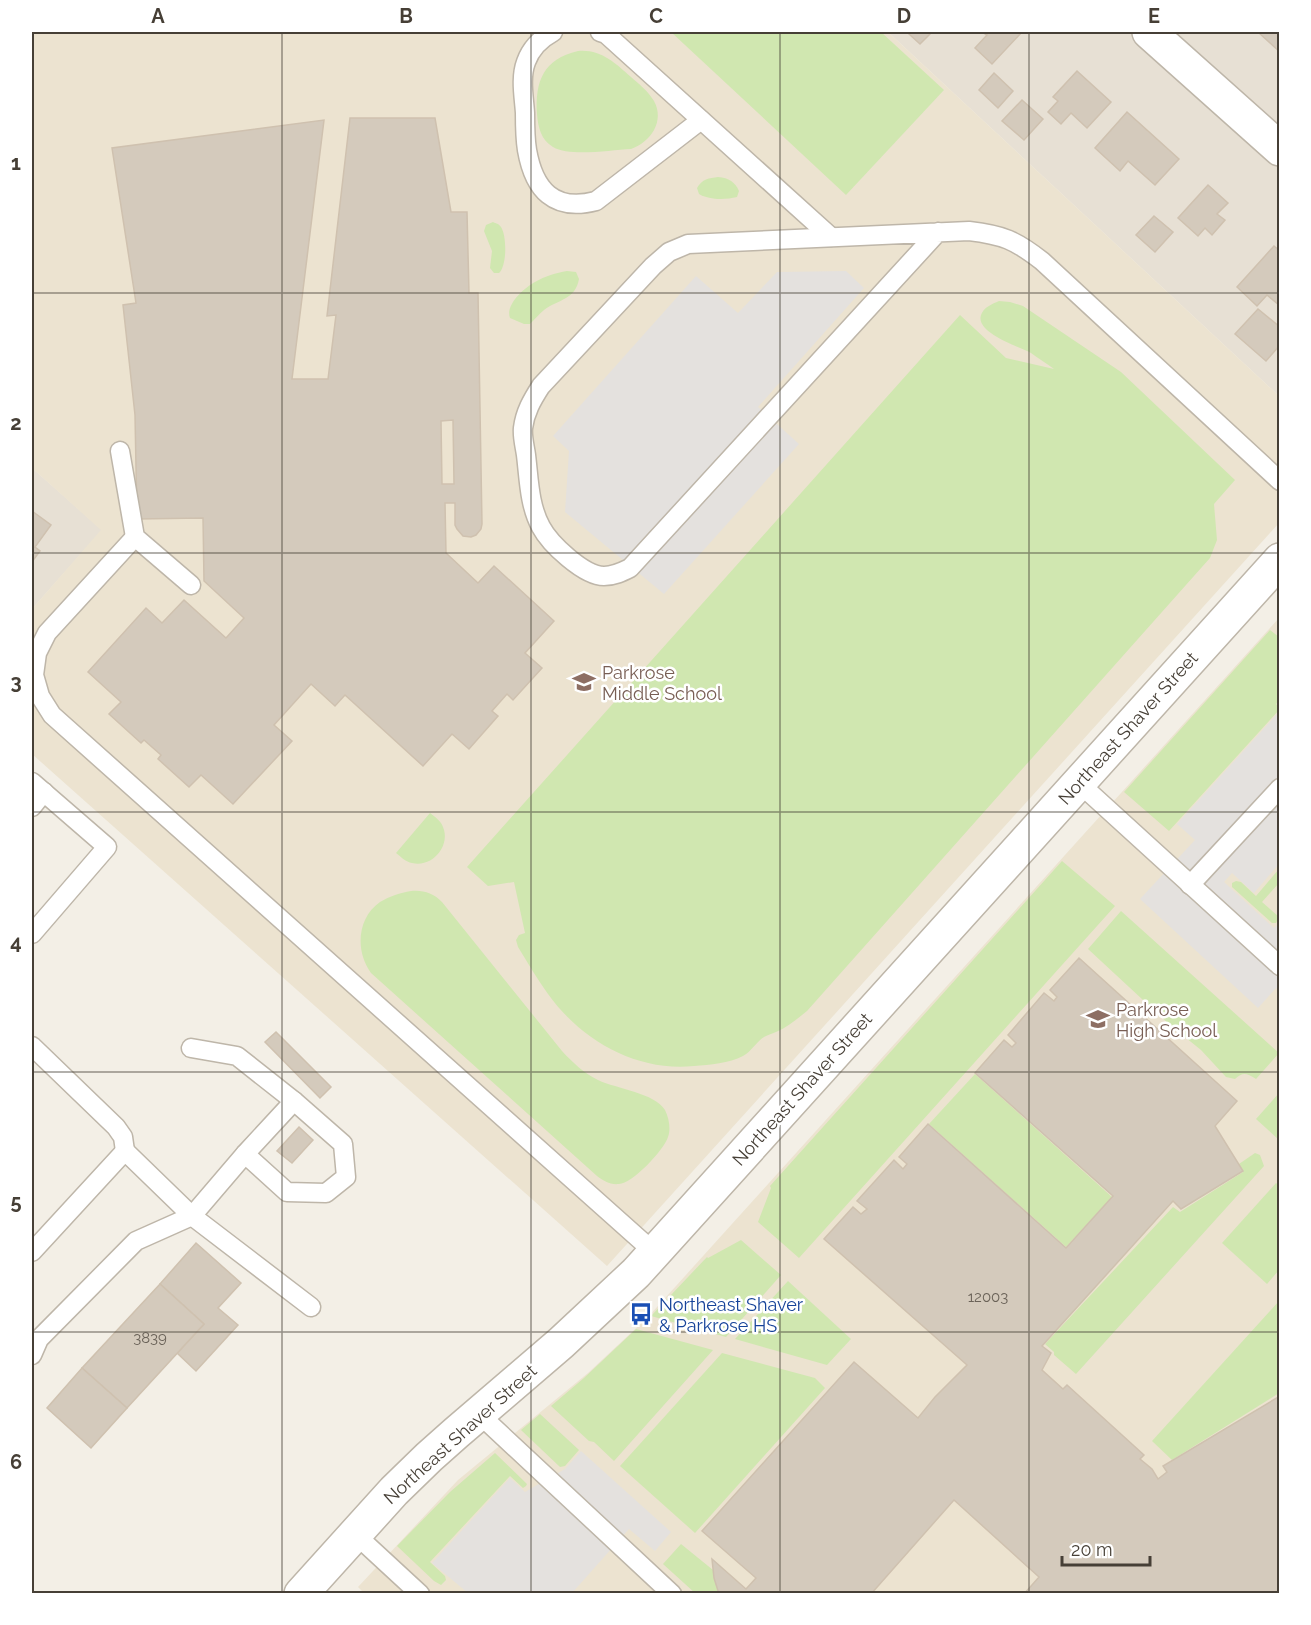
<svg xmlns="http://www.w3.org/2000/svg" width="1311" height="1625" viewBox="0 0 1311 1625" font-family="Raleway,sans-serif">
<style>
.residential{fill:#e7e0d4}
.education{fill:#ece3d0}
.green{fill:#d0e7b0}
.parking{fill:#e4e1de}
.building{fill:#d4cabc;stroke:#cfc1af;stroke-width:1.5;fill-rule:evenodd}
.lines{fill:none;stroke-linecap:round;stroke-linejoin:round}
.lane-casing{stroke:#beb6a9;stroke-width:21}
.street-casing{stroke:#beb6a9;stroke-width:36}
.lane{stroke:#fff;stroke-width:18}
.street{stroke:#fff;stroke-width:33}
.grid{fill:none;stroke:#463f36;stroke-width:1.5;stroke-opacity:0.55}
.labels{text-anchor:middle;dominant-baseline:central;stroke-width:5;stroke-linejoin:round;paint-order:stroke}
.number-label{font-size:15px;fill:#6a6258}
.education-label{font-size:18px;fill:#785e54;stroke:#fff;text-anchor:start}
.street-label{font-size:18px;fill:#463f36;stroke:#fff}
.transit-label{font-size:18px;fill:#164399;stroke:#fff;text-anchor:start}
.neatline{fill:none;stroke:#463f36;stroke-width:2}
.grid-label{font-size:20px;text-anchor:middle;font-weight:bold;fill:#463f36}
</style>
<rect width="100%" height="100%" fill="#f3efe6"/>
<g class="residential">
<polygon points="888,32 1279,32 1279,396"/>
<polygon points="32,468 102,530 32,609"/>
</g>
<g class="education">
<polygon points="32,32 888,32 1279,396 1279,523 607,1266 32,754 32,609 101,530 32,468"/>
<polygon points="1279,618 1279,1593 365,1594 358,1587 458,1480 588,1373 648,1317"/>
</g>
<g class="green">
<polygon points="671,32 881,32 944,90 846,195"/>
<path d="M 578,51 C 601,49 615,63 631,77 C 639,84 648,91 654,101 C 665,121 651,142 631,149 C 610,150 570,157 553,147 C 541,140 538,127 537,114 C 535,82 543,59 578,51 Z"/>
<path d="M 718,177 C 729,178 735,182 739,191 L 737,197 C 725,200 709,200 699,194 L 697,188 C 702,179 709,178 718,177 Z"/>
<path d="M 493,222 C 497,224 498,223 501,227 C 507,236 507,266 499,273 L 494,273 L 490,268 L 492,251 L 484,231 L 486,225 Z"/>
<path d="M 567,271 L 576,272 L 579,279 C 575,300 559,299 544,310 C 539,314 535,319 530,324 L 524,324 L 510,318 C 505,305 524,288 535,282 C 545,276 556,273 567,271 Z"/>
<path d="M 999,301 L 1010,302 L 1023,306 L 1121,372 L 1235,480 L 1214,504 L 1217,540 L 1210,558 L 807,1011 C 797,1019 788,1027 776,1032 C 772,1034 767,1035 764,1037 C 756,1042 752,1051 743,1056 C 729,1063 710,1065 694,1066 C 636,1072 581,1040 548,994 C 537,979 528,963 518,947 L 516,940 L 519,935 L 525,933 L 514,882 L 488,886 L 467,867 L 960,315 L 1006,358 L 1054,369 C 1047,364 1038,358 1031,353 C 1020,347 975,333 981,315 C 984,307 992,304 999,301 Z"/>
<polygon points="1270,630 1279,637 1279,701 1276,704 1279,707 1279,710 1169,831 1124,792"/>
<path d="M 430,813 C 435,817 441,821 443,827 C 451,846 432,868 412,863 C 406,862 401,857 396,853 Z"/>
<polygon points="1062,861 1115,906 799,1258 758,1222 771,1188 770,1186"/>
<polygon points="1279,869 1279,883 1262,902 1279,917 1276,923 1272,923 1232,887 1232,883 1236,881 1241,882 1256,896"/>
<path d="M 411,891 C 424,890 433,893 442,902 L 562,1051 C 573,1063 584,1073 598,1080 C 617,1089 655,1093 665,1110 C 669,1118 671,1129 668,1137 C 664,1150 632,1184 619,1184 C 610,1185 604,1181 597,1176 L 371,973 C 355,951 357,918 380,902 C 390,896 400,893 411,891 Z"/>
<path d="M 1121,911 L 1279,1053 L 1256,1079 C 1246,1073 1243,1072 1235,1079 L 1226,1077 L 1201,1050 L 1170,1025 L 1088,949 Z"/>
<polygon points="975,1074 1112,1197 1066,1247 929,1124"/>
<polygon points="1279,1093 1279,1140 1256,1119"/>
<polygon points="1255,1153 1260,1155 1264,1166 1076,1374 1054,1355 1054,1352 1045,1344 1173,1207 1180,1212 1243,1172 1239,1164"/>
<polygon points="1276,1183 1280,1186 1279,1270 1267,1284 1222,1243"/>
<polygon points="741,1240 781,1275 726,1337 651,1316 707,1257 708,1258"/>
<polygon points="788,1281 851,1339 827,1365 735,1339"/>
<polygon points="1279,1301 1279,1393 1172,1460 1152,1441"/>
<polygon points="636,1329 713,1350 614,1461 594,1442 589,1441 551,1406 584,1378"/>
<polygon points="722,1353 815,1378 825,1388 695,1533 620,1466"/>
<polygon points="540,1414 579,1450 565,1466 560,1467 521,1430"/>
<polygon points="495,1453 527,1484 526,1486 523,1488 510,1476 430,1562 445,1576 446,1580 441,1585 434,1581 397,1546 450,1492"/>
<polygon points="681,1544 713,1570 714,1579 719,1593 695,1593 663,1564"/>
</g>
<g class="parking">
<polygon points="846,271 864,288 758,407 799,444 664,594 565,512 569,451 553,436 696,276 738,313 777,272"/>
<polygon points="1279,712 1279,864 1254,893 1232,873 1224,882 1274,928 1279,923 1279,991 1276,988 1258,1008 1140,899 1195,840 1177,824"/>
<polygon points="581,1451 671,1532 655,1551 629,1529 572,1593 468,1593 432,1563 510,1478 525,1492 565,1469"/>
</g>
<g class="building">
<polygon points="911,32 932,32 920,44 909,34"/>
<polygon points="982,32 1022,32 992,64 975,48 987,35"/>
<polygon points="1261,32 1280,32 1280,52 1259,33"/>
<polygon points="1077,71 1111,102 1087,128 1071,113 1061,124 1048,112 1058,101 1053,97"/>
<polygon points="994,73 1013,91 998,108 979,90"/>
<polygon points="1022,100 1043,119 1024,140 1002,121"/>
<polygon points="1127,112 1179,159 1155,185 1128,161 1120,171 1095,148"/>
<path d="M 350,118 L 435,118 L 451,212 L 467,212 L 469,293 L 478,293 L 482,524 L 481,529 L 476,535 L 471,537 L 463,536 L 457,529 L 455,525 L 455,503 L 445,503 L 446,553 L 478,583 L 494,566 L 554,621 L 525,653 L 542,668 L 513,700 L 507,694 L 492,711 L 498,716 L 469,749 L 452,734 L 423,766 L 345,695 L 335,706 L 311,684 L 274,725 L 292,741 L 233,804 L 201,775 L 189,787 L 158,759 L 161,755 L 144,740 L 141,743 L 109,714 L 121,702 L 88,672 L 146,608 L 162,623 L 184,600 L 226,638 L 244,618 L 204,581 L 203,518 L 137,519 L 135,415 L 123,305 L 136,303 L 112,148 L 324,120 L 292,379 L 328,379 L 336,315 L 327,316 ZM 453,420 L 454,484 L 442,484 L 441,421 Z"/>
<polygon points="1208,185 1228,203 1217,214 1225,220 1212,235 1205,228 1198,236 1178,218"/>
<polygon points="1154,216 1173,232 1155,252 1136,235"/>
<polygon points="1274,246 1280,251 1280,306 1267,295 1257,306 1237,287"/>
<polygon points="1258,309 1280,327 1280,345 1266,361 1235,334"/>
<polygon points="32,511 51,525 35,547 40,551 32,562"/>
<polygon points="1079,958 1237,1101 1215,1126 1243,1171 1181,1209 1173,1201 1042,1346 1051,1353 1042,1370 1063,1389 1067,1385 1144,1455 1140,1459 1152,1469 1158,1479 1167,1472 1163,1466 1280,1396 1280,1594 1024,1594 1039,1577 954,1500 871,1594 719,1594 714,1578 712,1559 746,1589 756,1578 702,1531 854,1362 918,1418 935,1397 967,1365 824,1239 853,1207 861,1214 867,1209 857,1201 894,1160 903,1169 907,1164 899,1157 928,1124 1066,1248 1113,1196 975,1073 1004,1040 1012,1047 1016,1043 1008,1035 1044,993 1054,1001 1057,997 1050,990"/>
<polygon points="276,1032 331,1087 320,1098 265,1042"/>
<polygon points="299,1127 313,1140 292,1163 277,1151"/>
<polygon points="196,1243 241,1283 218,1308 238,1325 196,1371 177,1353 204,1324 160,1284"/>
<polygon points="160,1284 204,1324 127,1408 82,1368"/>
<polygon points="82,1368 127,1408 91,1448 47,1408"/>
</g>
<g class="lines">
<g class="lane-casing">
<g id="lane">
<path d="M 553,32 C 540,39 531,48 526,62 C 520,78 524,97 525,113 C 525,125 525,138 527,150 C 534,190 554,212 596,201 L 701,120"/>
<polyline points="600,32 606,34 831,237"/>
<path d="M 938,232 L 630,568 C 622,572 614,576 604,576 C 584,576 550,544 541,527 C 529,505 529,479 526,455 C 525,447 522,437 523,428 C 525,412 532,400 541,386 L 653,266 L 669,252 L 688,244 L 969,231 C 1003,235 1015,240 1042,261 L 1280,481"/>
<polyline points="120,451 135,537 191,585"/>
<polyline points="135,537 47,633 37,653 34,675 40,696 52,715 655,1253"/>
<polyline points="32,782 107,847 32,934"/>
<polyline points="1079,783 1280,966"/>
<polyline points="32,807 44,792"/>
<polyline points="1190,885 1280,788"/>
<polyline points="32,1046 116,1127 123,1137 125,1151"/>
<polyline points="245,1154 287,1192 326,1193 346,1177 343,1144 294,1101"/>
<polyline points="32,1252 125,1151 192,1216 311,1307"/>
<polyline points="32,1355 39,1339 136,1241 192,1216 245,1154 294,1101 237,1056 191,1048"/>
<polyline points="478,1413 672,1594"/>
<polyline points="355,1534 420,1594"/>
</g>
</g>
<g class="street-casing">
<g id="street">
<polyline points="1149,32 1280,149"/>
<polyline points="301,1594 394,1491 429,1457 456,1433 561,1343 636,1273 1280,560"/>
</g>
</g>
<use href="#lane" class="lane"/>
<use href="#street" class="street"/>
</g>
<path class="grid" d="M 282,32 L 282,1594M 531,32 L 531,1594M 780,32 L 780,1594M 1029,32 L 1029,1594M 32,293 L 1280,293M 32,553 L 1280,553M 32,812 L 1280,812M 32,1072 L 1280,1072M 32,1332 L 1280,1332"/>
<defs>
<g id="school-bare" transform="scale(1.8)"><path d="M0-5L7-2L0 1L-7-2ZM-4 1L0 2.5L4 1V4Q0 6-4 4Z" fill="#8d6e63" stroke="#fff" stroke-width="2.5" paint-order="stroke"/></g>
<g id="bus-bare" transform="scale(1.8)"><path d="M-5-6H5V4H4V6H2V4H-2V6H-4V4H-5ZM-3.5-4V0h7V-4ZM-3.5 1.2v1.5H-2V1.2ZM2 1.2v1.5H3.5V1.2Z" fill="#1a4fb4" stroke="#fff" stroke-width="2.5" paint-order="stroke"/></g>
</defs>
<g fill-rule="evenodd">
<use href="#school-bare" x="584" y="682"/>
<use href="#school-bare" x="1098" y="1019"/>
<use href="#bus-bare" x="641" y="1314"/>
</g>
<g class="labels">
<g class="number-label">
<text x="988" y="1297">12003</text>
<text x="150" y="1338">3839</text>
</g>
<g class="education-label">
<text x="602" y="672">Parkrose<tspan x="602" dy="21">Middle School</tspan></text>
<text x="1116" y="1009">Parkrose<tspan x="1116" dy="21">High School</tspan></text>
</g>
<g class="street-label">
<text transform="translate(1128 728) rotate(-48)">Northeast Shaver Street</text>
<text transform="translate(802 1089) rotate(-48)">Northeast Shaver Street</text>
<text transform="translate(460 1434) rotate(-42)">Northeast Shaver Street</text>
</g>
<g class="transit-label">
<text x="659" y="1304">Northeast Shaver<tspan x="659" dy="21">&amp; Parkrose HS</tspan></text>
</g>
</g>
<rect width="1311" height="1625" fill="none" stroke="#ffffff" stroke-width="66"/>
<path d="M1062 1556v9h88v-9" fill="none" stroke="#463f36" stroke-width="3"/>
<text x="1071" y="1556" font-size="18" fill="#463f36" stroke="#ffffff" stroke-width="4.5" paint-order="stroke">20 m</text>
<rect x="33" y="33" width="1245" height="1559" class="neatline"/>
<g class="grid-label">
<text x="158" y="23">A</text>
<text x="406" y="23">B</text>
<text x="656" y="23">C</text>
<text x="904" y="23">D</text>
<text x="1154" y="23">E</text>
<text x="16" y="170">1</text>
<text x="16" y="430">2</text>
<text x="16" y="689">3</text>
<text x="16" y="949">4</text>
<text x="16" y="1209">5</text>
<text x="16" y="1469">6</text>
</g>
</svg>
